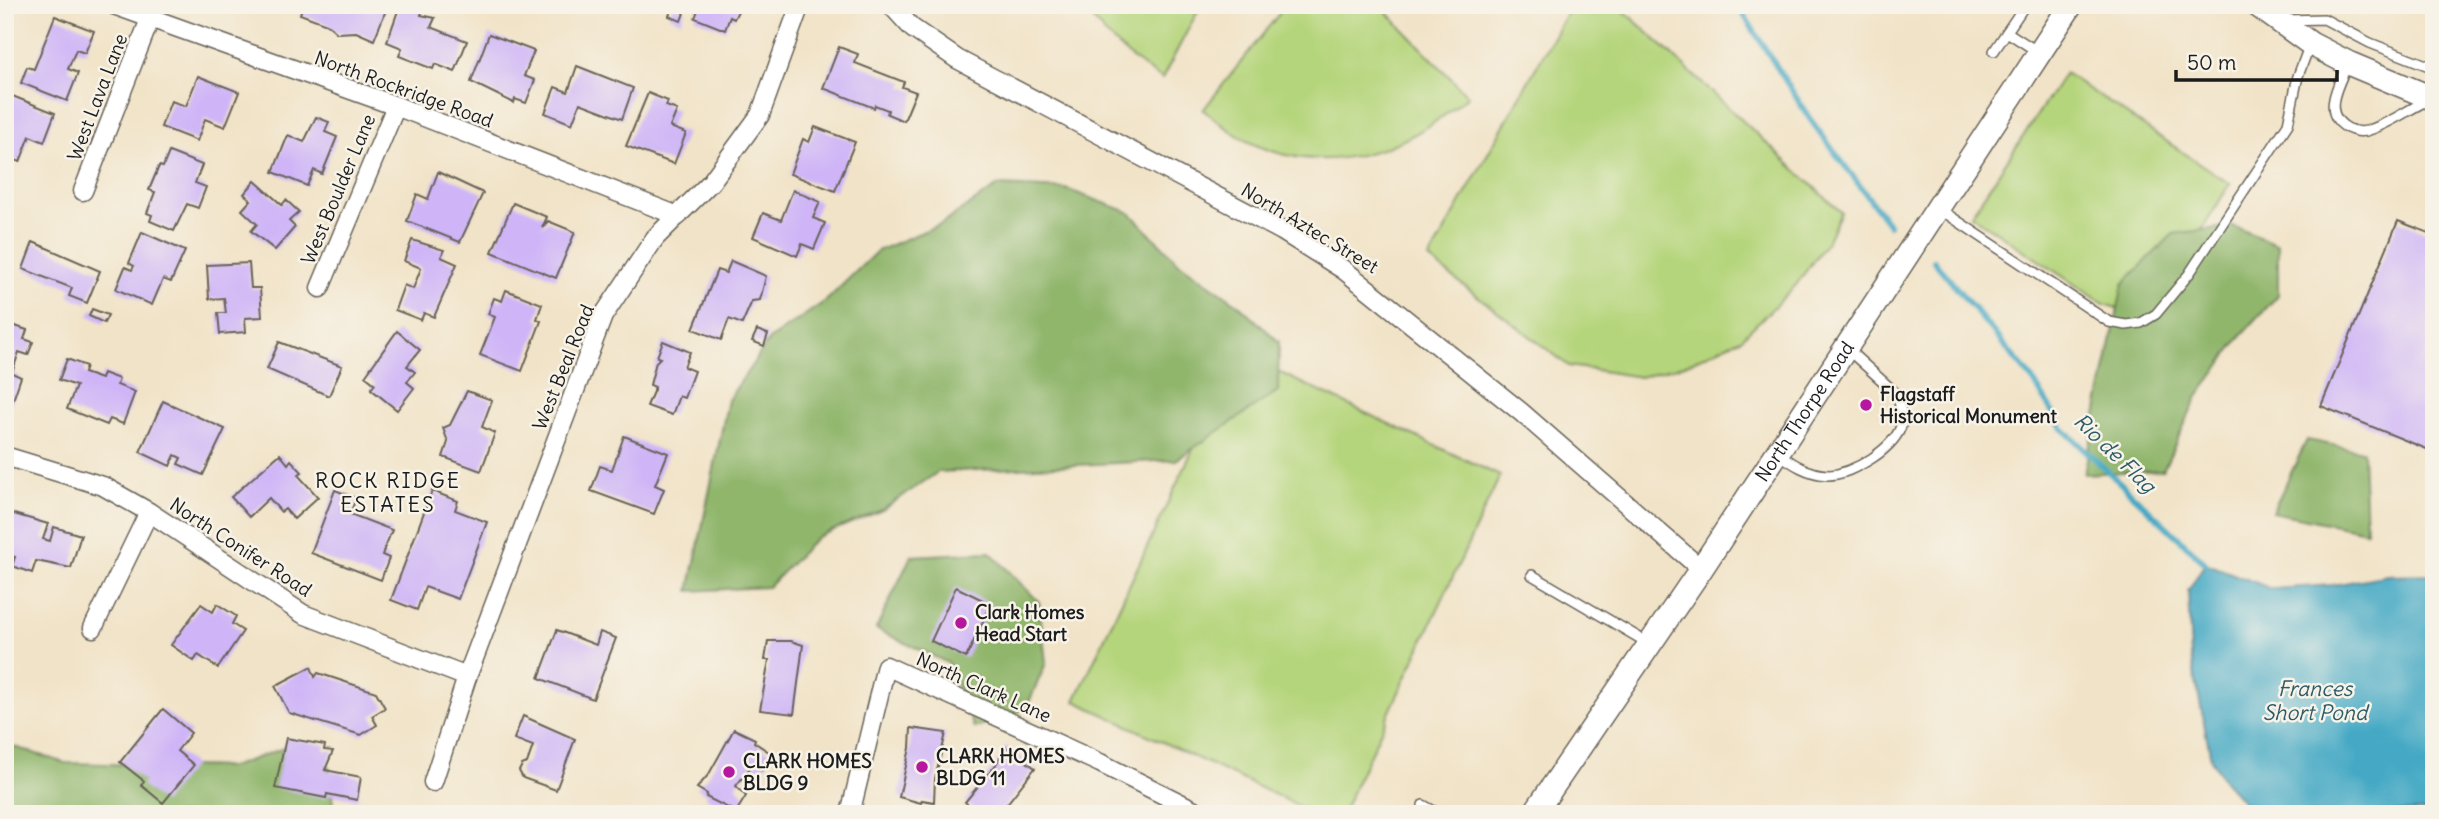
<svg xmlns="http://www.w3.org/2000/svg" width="2439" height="819" viewBox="0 0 2439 819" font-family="Delius,sans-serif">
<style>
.green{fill:#b5d57c;stroke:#68784c;stroke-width:2}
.forest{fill:#90b66c;stroke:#566944;stroke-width:2}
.water{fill:#45a9c5;stroke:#306270;stroke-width:2}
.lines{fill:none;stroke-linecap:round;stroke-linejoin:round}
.stream{stroke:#45a9c5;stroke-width:6}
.building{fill:#cfb5f7}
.service-casing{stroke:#676258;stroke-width:12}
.minor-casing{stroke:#676258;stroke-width:21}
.tertiary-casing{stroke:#676258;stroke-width:26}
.service{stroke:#fff;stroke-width:9}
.minor{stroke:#fff;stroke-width:18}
.tertiary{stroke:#fff;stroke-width:23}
.poi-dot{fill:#b5179e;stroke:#f7f3e8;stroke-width:2.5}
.labels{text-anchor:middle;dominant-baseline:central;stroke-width:5;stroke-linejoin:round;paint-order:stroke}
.street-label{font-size:19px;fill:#1c1c1c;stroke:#f7f3e8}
.poi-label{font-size:19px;font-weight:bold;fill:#1c1c1c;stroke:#f7f3e8;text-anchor:start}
.water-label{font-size:21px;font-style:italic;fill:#2e5b68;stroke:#f7f3e8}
.neighbourhood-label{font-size:21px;letter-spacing:2px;fill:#1c1c1c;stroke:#f7f3e8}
</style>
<rect width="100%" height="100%" fill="#f7f3e8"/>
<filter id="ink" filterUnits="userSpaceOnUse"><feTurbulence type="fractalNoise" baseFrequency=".0143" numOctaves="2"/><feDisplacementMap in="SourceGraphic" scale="14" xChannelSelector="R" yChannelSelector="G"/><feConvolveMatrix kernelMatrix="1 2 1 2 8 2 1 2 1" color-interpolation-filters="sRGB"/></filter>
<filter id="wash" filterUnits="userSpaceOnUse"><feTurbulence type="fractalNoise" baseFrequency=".00686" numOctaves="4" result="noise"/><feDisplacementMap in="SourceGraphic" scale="28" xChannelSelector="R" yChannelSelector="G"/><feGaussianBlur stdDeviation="1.57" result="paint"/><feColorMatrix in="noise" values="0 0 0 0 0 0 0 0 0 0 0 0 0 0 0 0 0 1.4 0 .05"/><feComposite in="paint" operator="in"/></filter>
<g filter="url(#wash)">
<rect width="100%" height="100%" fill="#f1e3c7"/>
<g class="green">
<path d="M 1082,5 L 1201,5 L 1162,79 C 1127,57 1106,38 1082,5 Z"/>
<path d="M 1286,5 L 1380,5 L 1468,96 C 1405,152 1327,180 1247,141 C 1231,133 1217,120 1203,110 Z"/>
<polygon points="1571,5 1618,5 1841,212 1828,240 1796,285 1741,339 1684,365 1640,377 1569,366 1429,259"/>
<polygon points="2065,73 2230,184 2158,302 2123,310 2104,304 1971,215"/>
<polygon points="1238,353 1500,476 1342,814 1316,814 1075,701"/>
</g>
<g class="forest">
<polygon points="998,186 1066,189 1129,212 1178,262 1238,304 1279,342 1278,391 1176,460 938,472 882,510 817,537 768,587 689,591 728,400 770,339 827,300 877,251 941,224"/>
<polygon points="2233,226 2278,245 2278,295 2240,337 2197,398 2163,470 2084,474 2123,284 2173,234"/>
<polygon points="2307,440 2363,451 2366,531 2272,512"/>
<polygon points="990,552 1039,602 1046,663 1026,709 974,728 948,663 876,629 911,556"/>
<polygon points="5,744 65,763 231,767 284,748 329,767 334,814 5,814"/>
</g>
<polygon class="water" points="2205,563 2272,589 2333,585 2388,575 2434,574 2434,811 2287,814 2248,807 2224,781 2211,759 2191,657 2188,591"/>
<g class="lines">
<g class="stream">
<polyline points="1734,5 1740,9 1810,119 1889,225"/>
<polyline points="1934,261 2033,380 2062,428 2205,563"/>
</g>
</g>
<g id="blocks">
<g class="building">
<polygon points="303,5 388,5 374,40 356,32 337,33 327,24 300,14"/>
<polygon points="400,5 424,5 421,15 435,18 431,27 467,41 455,72 435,64 433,69 399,56 402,48 387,42"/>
<polygon points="700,5 741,5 734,19 730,17 725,30 695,18"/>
<polygon points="673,6 685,10 681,21 669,16"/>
<polygon points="55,16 94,31 85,53 76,50 68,69 78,73 67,101 21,83 27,67 34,69"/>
<polygon points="489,34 534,51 524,76 535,80 526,103 515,99 514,103 471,82"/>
<polygon points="839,47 858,54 855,63 904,82 902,87 916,92 904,121 887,114 888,110 875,105 874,108 823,88"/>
<polygon points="577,66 633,88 622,119 580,103 572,124 545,113 555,87 568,92"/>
<polygon points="198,76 239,92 225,127 205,119 197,141 161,127 171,101 186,106"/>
<polygon points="5,93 55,113 44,142 30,136 20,162 5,156"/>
<polygon points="648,93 668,101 666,106 677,110 670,127 686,133 674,164 626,146"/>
<polygon points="316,117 329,122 325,132 337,137 322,174 314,170 307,186 273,172 288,135 304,142"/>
<polygon points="815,127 855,142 835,191 790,174 803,139 809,142"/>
<polygon points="169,152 202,165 195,183 206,187 198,208 187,204 174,231 150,221 152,215 147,213 155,192 149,190 159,166 163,167"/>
<polygon points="438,172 483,193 460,242 407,221 417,194 428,199"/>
<polygon points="255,181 282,205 286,200 299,212 289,221 295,227 275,250 251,231 257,224 242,210 251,200 244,194"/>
<polygon points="793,190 820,202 813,218 825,223 814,249 802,244 797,256 753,237 763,213 781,220"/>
<polygon points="513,203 547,217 542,228 548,221 575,232 556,278 492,252"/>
<polygon points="2398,221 2434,235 2434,452 2321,406"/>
<polygon points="142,232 185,251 171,282 163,279 152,305 116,289 125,267 132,270 134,266 129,263"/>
<polygon points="412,240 444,250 441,257 457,264 434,317 424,313 421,320 395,310 404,285 413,289 421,268 404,261"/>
<polygon points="33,242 100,271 87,303 69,296 72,288 23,269"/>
<polygon points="731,261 766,276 760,300 752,301 742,324 729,319 721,340 693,329 717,270 726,273"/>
<polygon points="249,263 251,288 260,288 262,317 245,318 246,332 220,334 218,313 226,313 224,298 209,299 207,265"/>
<polygon points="506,290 542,304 537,319 541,321 522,371 480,355 495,317 488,314 494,298 502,301"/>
<polygon points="92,309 108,315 104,323 89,316"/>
<polygon points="9,324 27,330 24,339 33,342 28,355 19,352 12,373 21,377 12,403 5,401 5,334"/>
<polygon points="757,330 768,334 764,346 752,341"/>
<polygon points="397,331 420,350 407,366 415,372 407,382 414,388 397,410 371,389 375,384 365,376"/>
<polygon points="663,341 690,352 684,367 694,371 684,398 679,396 672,415 647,406 655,387 650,385 656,362 660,358 657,357"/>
<polygon points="279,342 342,366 329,396 267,369"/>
<polygon points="67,359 86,366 84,373 101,379 103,373 119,379 117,385 135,392 123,424 110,419 107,425 67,409 76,386 59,380"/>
<polygon points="467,391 492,400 482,427 495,433 481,471 443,457 448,442 443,428 450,425"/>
<polygon points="163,401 225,429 203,475 178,464 181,458 175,455 170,466 140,452"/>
<polygon points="624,436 668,453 655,485 664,489 654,514 591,491 600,466 612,470"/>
<polygon points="280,454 288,464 291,460 302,472 298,475 318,497 294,519 285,509 281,512 269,498 249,517 231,497"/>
<polygon points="335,490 356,498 350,514 392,530 382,555 389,558 381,580 311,553"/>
<polygon points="432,491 458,501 455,510 487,522 458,599 425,587 417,610 391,600"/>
<polygon points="7,512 48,524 43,539 50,541 54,527 81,535 71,568 36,561 32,573 12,566 15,557 5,554"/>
<polygon points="956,587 991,604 966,658 931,641"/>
<polygon points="201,604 213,612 217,604 236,616 232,624 243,631 218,668 198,655 194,661 171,645"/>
<polygon points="557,630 596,645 600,632 616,638 593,699 539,678"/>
<polygon points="768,641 791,641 803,645 794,714 760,710 769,660 765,660"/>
<polygon points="311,667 315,677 318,673 376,692 385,708 372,716 377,725 361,735 289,713 275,686"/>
<polygon points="163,709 191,733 177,751 194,765 163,803 141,785 144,781 120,762"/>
<polygon points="523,716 575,739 556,790 523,778 519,771 522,765 527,763 533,746 514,739"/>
<polygon points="911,728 946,733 935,779 934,802 922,800 921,803 899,797 910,748"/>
<polygon points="734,729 755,739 754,742 772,754 762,770 753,764 736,786 746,796 736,812 706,797 707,794 697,788 709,774"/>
<polygon points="286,738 325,745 324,750 333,751 325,770 361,777 357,800 327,794 326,798 275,788"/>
<polygon points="1006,747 1035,768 999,814 979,814 965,802 995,766"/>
</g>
</g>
</g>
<g filter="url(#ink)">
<use href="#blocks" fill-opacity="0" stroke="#676258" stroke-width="2"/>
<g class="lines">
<g class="service-casing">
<g id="service">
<polyline points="2286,20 2324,19 2370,43 2434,68"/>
<polyline points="2007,32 2038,52"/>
<polyline points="1994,51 2025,5"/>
<path d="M 2347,65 C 2338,86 2321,113 2347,128 C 2353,131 2362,133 2369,130 C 2389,124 2409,109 2428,100"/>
<polyline points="1938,208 2109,322 2126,325 2141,323 2156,314 2189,274 2288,124 2298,76 2310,44"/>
<path d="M 1778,453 C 1793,464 1808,474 1828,475 C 1852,475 1896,448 1902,423 C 1903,416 1899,403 1898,395 L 1846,348"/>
<polyline points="1532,575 1648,643"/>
<polyline points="1423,805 1439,814"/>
</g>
</g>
<g class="minor-casing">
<g id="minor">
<polyline points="114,5 396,106 678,216"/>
<polyline points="891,5 912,28 957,59 1282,231 1344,270 1521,412 1701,569"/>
<polyline points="83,191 150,19"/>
<polyline points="320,288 396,106"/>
<polyline points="5,456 103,486 149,512 303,614 467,677"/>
<polyline points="93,628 149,512"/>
<polyline points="433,782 467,677 603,316 655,238 711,182 760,115 800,5"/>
<polyline points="850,814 886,666 1100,763 1202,814"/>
</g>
</g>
<g class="tertiary-casing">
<g id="tertiary">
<polyline points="2257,5 2311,44 2348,63 2434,99"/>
<path id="s1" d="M 1534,814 L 1701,569 L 2071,5"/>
</g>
</g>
<use href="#service" class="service"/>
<use href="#minor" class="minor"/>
<use href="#tertiary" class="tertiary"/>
</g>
</g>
<g class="poi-dot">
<circle cx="1866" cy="405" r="7"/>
<circle cx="961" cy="623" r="7"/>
<circle cx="922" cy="767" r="7"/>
<circle cx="729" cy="772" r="7"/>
</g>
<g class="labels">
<g class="street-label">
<text transform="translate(404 89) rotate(20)">North Rockridge Road</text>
<text transform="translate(97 97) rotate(-69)">West Lava Lane</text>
<text transform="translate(338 189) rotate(-67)">West Boulder Lane</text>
<text transform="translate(1310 228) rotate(31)">North Aztec Street</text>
<text transform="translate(563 367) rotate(-68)">West Beal Road</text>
<text stroke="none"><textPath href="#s1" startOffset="485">North Thorpe Road</textPath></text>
<text transform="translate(241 547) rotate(33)">North Conifer Road</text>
<text transform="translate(984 687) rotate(24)">North Clark Lane</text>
</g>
<g class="poi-label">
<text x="1880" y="394">Flagstaff<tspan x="1880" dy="22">Historical Monument</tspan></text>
<text x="975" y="612">Clark Homes<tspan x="975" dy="22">Head Start</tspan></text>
<text x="936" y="756">CLARK HOMES<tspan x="936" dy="22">BLDG 11</tspan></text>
<text x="743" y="761">CLARK HOMES<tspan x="743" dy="22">BLDG 9</tspan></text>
</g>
<g class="water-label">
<text transform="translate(2115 453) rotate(44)">Rio de Flag</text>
<text x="2315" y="688">Frances<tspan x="2315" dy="24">Short Pond</tspan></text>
</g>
<g class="neighbourhood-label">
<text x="388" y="480">ROCK RIDGE<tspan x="388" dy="24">ESTATES</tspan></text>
</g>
</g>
<rect width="2439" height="819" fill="none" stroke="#f7f3e8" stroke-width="28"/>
<path d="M2176 70v10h161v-10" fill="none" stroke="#1c1c1c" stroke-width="3.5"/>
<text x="2187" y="70" font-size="21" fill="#1c1c1c" stroke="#f7f3e8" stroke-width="5" paint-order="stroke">50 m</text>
</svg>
